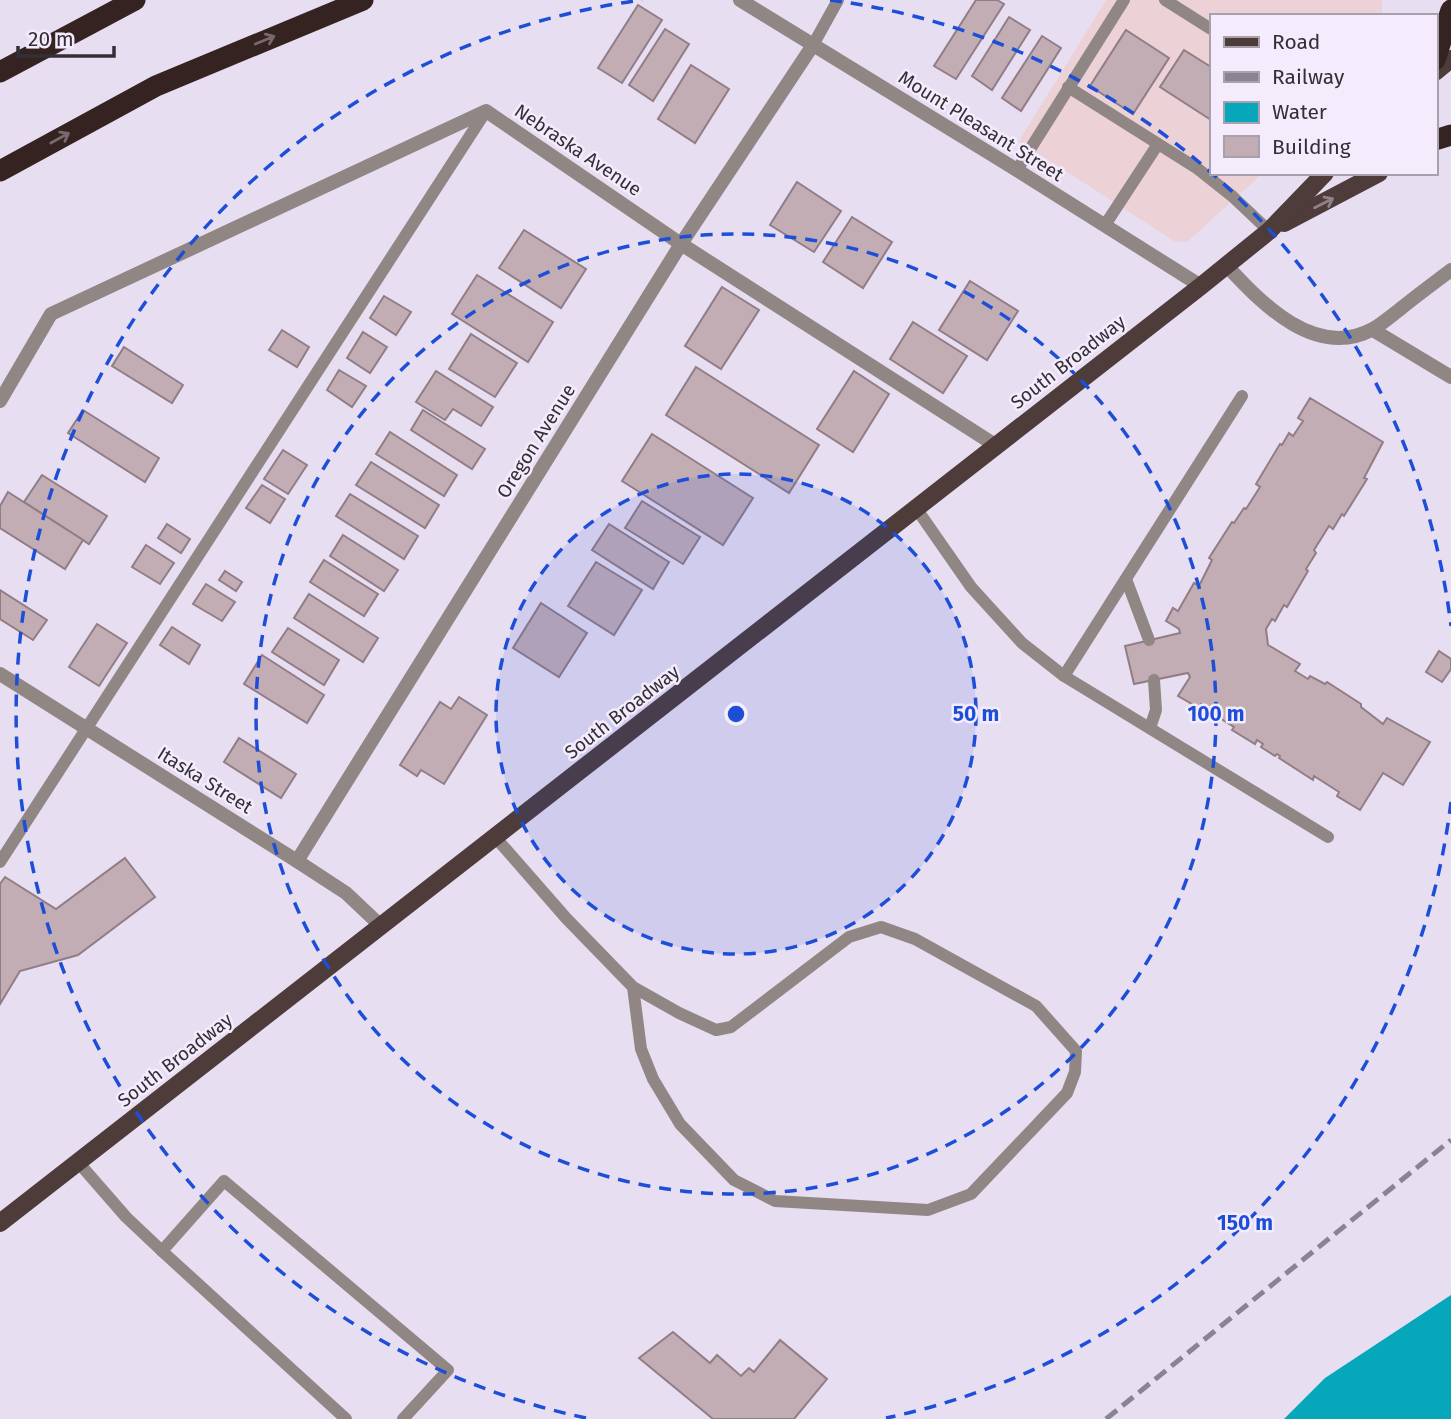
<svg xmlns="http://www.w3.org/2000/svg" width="1451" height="1419" viewBox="0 0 1451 1419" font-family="'Fira Sans',sans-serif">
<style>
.commercial{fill:#ecd1d6}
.water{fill:#06a7bb}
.building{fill:#c3adb5;stroke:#917d85;stroke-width:2}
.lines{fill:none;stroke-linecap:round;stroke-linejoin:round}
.lane{stroke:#908684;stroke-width:12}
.street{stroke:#908684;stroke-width:14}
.primary{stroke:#4d3c3a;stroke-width:18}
.highway{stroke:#352321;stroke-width:21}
.rail{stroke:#8a8391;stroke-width:5;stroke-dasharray:14 7;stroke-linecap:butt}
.oneway{stroke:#78696e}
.oneway2{stroke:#908288}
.ring{fill:none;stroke:#1d4ed8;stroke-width:3.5;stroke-dasharray:12 9}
.labels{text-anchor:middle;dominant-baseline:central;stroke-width:5;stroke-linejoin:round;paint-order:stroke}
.street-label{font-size:19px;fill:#332f36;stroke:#f4ecfc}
.centre{fill:#1d4ed8;stroke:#f4ecfc;stroke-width:3.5}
.ring-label{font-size:21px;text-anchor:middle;font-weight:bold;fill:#1d4ed8;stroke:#f4ecfc;stroke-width:5;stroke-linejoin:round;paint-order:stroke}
</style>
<rect width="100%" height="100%" fill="#e8def2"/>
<polygon class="commercial" points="1106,0 1382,0 1382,16 1211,16 1211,173 1263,173 1187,242 1174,241 1019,141"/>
<polygon class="water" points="1451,1295 1451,1419 1284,1419 1325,1378"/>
<g class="building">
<polygon points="976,0 997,0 1004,4 956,79 934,66"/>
<polygon points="638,5 662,20 622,83 598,68"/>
<polygon points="1009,17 1030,30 992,90 972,76"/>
<polygon points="665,29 689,44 653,101 629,85"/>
<polygon points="1126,30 1169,58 1133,114 1090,86"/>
<polygon points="1042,36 1061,48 1021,111 1002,98"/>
<polygon points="1184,50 1211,67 1211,120 1160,87"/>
<polygon points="691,65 729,89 695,143 658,119"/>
<polygon points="797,182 841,211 814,252 770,225"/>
<polygon points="852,217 892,242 863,288 823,262"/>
<polygon points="524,230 586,269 561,308 499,268"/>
<polygon points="477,275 553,322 528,362 452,314"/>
<polygon points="970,281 1018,311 987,360 939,330"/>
<polygon points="722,287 759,310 721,369 685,346"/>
<polygon points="384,296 411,312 396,335 370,318"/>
<polygon points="913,322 967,356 943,393 890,359"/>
<polygon points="282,330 309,347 297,367 269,350"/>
<polygon points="363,332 387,347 370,373 347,358"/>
<polygon points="471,334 517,363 495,397 449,369"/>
<polygon points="124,347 183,385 172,403 112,366"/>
<polygon points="696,367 819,445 789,493 666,415"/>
<polygon points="339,370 366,386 352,407 327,390"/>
<polygon points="436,371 493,407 481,426 453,409 445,420 416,402"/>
<polygon points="854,371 889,394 853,452 817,429"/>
<polygon points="1310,398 1383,442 1364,478 1367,479 1344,516 1342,514 1333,529 1329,526 1314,550 1316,553 1306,569 1308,571 1287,607 1284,605 1275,621 1272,619 1266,629 1268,645 1300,664 1295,671 1308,679 1310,676 1325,684 1327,682 1361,704 1361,707 1383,724 1387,718 1430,742 1403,785 1383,773 1360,810 1337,796 1339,792 1314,776 1313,780 1279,758 1280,756 1277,754 1275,756 1261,747 1263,744 1257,740 1255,744 1232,730 1234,727 1215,715 1217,714 1201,704 1199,708 1178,696 1190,677 1188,673 1134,684 1125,646 1180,633 1179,629 1166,621 1173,608 1178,611 1194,583 1199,586 1212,560 1209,558 1232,522 1234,523 1244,508 1246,509 1260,487 1256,484 1280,444 1282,445 1289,433 1293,436 1303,421 1298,418"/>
<polygon points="83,410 159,458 145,482 68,433"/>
<polygon points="423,410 485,449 472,469 411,430"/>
<polygon points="390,432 457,475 444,496 376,454"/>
<polygon points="652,434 753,498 723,545 622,481"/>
<polygon points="283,450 307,465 288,494 264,479"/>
<polygon points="371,462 439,505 425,528 356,485"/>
<polygon points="42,475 107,516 89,544 24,502"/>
<polygon points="262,485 285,499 270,523 246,508"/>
<polygon points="8,492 83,540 65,569 0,528 0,506"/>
<polygon points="350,494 418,536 404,559 336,516"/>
<polygon points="642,501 700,537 683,564 625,528"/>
<polygon points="167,524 190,539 181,553 158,538"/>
<polygon points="609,524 669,562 653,589 592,550"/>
<polygon points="343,535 398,570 384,591 330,556"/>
<polygon points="146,545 174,563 160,584 132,567"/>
<polygon points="324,560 378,594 364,616 310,582"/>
<polygon points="596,562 642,590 614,635 568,606"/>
<polygon points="225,571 242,582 236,591 219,580"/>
<polygon points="206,584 235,602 222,621 193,604"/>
<polygon points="0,590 47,620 33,640 0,619"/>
<polygon points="309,594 378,638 363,662 294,618"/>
<polygon points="541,603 587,633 559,677 513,648"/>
<polygon points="97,624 127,643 99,686 69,667"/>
<polygon points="172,627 200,645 189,664 160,645"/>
<polygon points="288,628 339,660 324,685 272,652"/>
<polygon points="1439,651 1451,659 1451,669 1442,682 1426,672"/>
<polygon points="262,655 324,695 307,723 244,684"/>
<polygon points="459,697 487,715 444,784 421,770 417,776 400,765 440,702 451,709"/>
<polygon points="239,738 296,774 281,798 224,762"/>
<polygon points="125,858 155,897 78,955 20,971 0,1004 0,884 5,877 56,909"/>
<polygon points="673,1332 710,1363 717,1355 741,1376 749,1368 754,1372 780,1340 827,1379 794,1419 713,1419 639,1358"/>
</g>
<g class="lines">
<g class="lane">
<polyline points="1165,0 1211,29"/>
<polyline points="813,45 838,0"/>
<polyline points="1068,87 1198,169 1232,196 1269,231"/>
<polyline points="1017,170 1124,0"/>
<polyline points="1105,225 1158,144"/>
<polyline points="916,508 971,587 1022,643 1064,676 1328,837"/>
<polyline points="1126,579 1149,640"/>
<polyline points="1064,676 1242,396"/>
<polyline points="1150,728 1156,710 1154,680"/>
<polyline points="496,838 566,918 633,987 641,1049 653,1079 680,1124 734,1180 775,1201 928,1210 971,1194 1067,1093 1075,1072 1076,1051 1036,1006 915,939 881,927 849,937 731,1027 716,1030 679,1013 633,987"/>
<polyline points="0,862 486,111"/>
<polyline points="78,1162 126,1217 162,1251 346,1419"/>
<polyline points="162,1251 224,1181 448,1370 403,1419"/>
</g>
<g class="street">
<polyline points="740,0 1004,162 1201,286"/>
<path d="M 1226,265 C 1262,304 1316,360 1373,329 C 1382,324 1391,316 1399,310 C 1416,296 1434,283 1451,270"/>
<polyline points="1373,330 1451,377"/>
<polyline points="0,401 51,314 486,111 681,244 995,445"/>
<polyline points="0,674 297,861 346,893 382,927"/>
<polyline points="297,861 681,244 813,45"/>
</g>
<g class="primary">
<polyline points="1435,72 1451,59"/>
<polyline points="1284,223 1379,173"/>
<polyline points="0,1223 1201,286 1269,231 1325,173"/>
</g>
<g class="highway">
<polyline points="1435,60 1451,10"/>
<polyline points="0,72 135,0"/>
<polyline points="1435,140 1451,135"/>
<polyline points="0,171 156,86 363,0"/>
</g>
<polyline class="rail" points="1106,1419 1451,1140"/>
</g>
<defs><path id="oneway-shaft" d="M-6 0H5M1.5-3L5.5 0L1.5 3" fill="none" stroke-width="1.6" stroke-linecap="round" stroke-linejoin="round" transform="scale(1.75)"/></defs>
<g class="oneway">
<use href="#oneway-shaft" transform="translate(265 40) rotate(-22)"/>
<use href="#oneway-shaft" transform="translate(60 138) rotate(-29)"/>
</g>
<use class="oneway2" href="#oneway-shaft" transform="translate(1324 203) rotate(-27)"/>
<circle cx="736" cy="714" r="240" fill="#1d4ed8" fill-opacity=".12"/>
<g class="ring">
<circle cx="736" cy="714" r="240"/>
<circle cx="736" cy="714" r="480"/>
<path d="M1451 802A720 720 0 0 1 886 1418M586 1418A720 720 0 0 1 642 0M830 0A720 720 0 0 1 1451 626"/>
</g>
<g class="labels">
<g class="street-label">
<text transform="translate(981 126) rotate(32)">Mount Pleasant Street</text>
<text transform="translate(578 150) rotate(34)">Nebraska Avenue</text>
<text transform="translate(1068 362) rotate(-38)">South Broadway</text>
<text transform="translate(536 441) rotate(-58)">Oregon Avenue</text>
<text transform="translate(622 712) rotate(-38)">South Broadway</text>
<text transform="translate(205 780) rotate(32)">Itaska Street</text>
<text transform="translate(175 1060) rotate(-38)">South Broadway</text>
</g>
</g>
<circle cx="736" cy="714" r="10" class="centre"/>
<g class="ring-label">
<text x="976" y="721">50 m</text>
<text x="1216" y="721">100 m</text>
<text x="1245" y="1230">150 m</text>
</g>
<rect x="1210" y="14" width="228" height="161" fill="#f4ecfc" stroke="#a7a0ad" stroke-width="2"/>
<rect x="1224" y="37" width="35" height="10" fill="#4d3c3a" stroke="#a7a0ad" stroke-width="2"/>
<text x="1272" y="49" font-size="21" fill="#332f36">Road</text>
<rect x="1224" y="72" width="35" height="10" fill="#8a8391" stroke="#a7a0ad" stroke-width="2"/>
<text x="1272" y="84" font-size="21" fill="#332f36">Railway</text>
<rect x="1224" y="102" width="35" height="21" fill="#06a7bb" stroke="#a7a0ad" stroke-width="2"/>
<text x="1272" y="119" font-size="21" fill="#332f36">Water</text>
<rect x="1224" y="136" width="35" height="21" fill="#c3adb5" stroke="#a7a0ad" stroke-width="2"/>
<text x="1272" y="154" font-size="21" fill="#332f36">Building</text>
<path d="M18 46v10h96v-10" fill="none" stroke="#332f36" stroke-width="3.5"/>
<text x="28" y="46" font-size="21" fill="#332f36" stroke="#f4ecfc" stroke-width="5" paint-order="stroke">20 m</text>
</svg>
